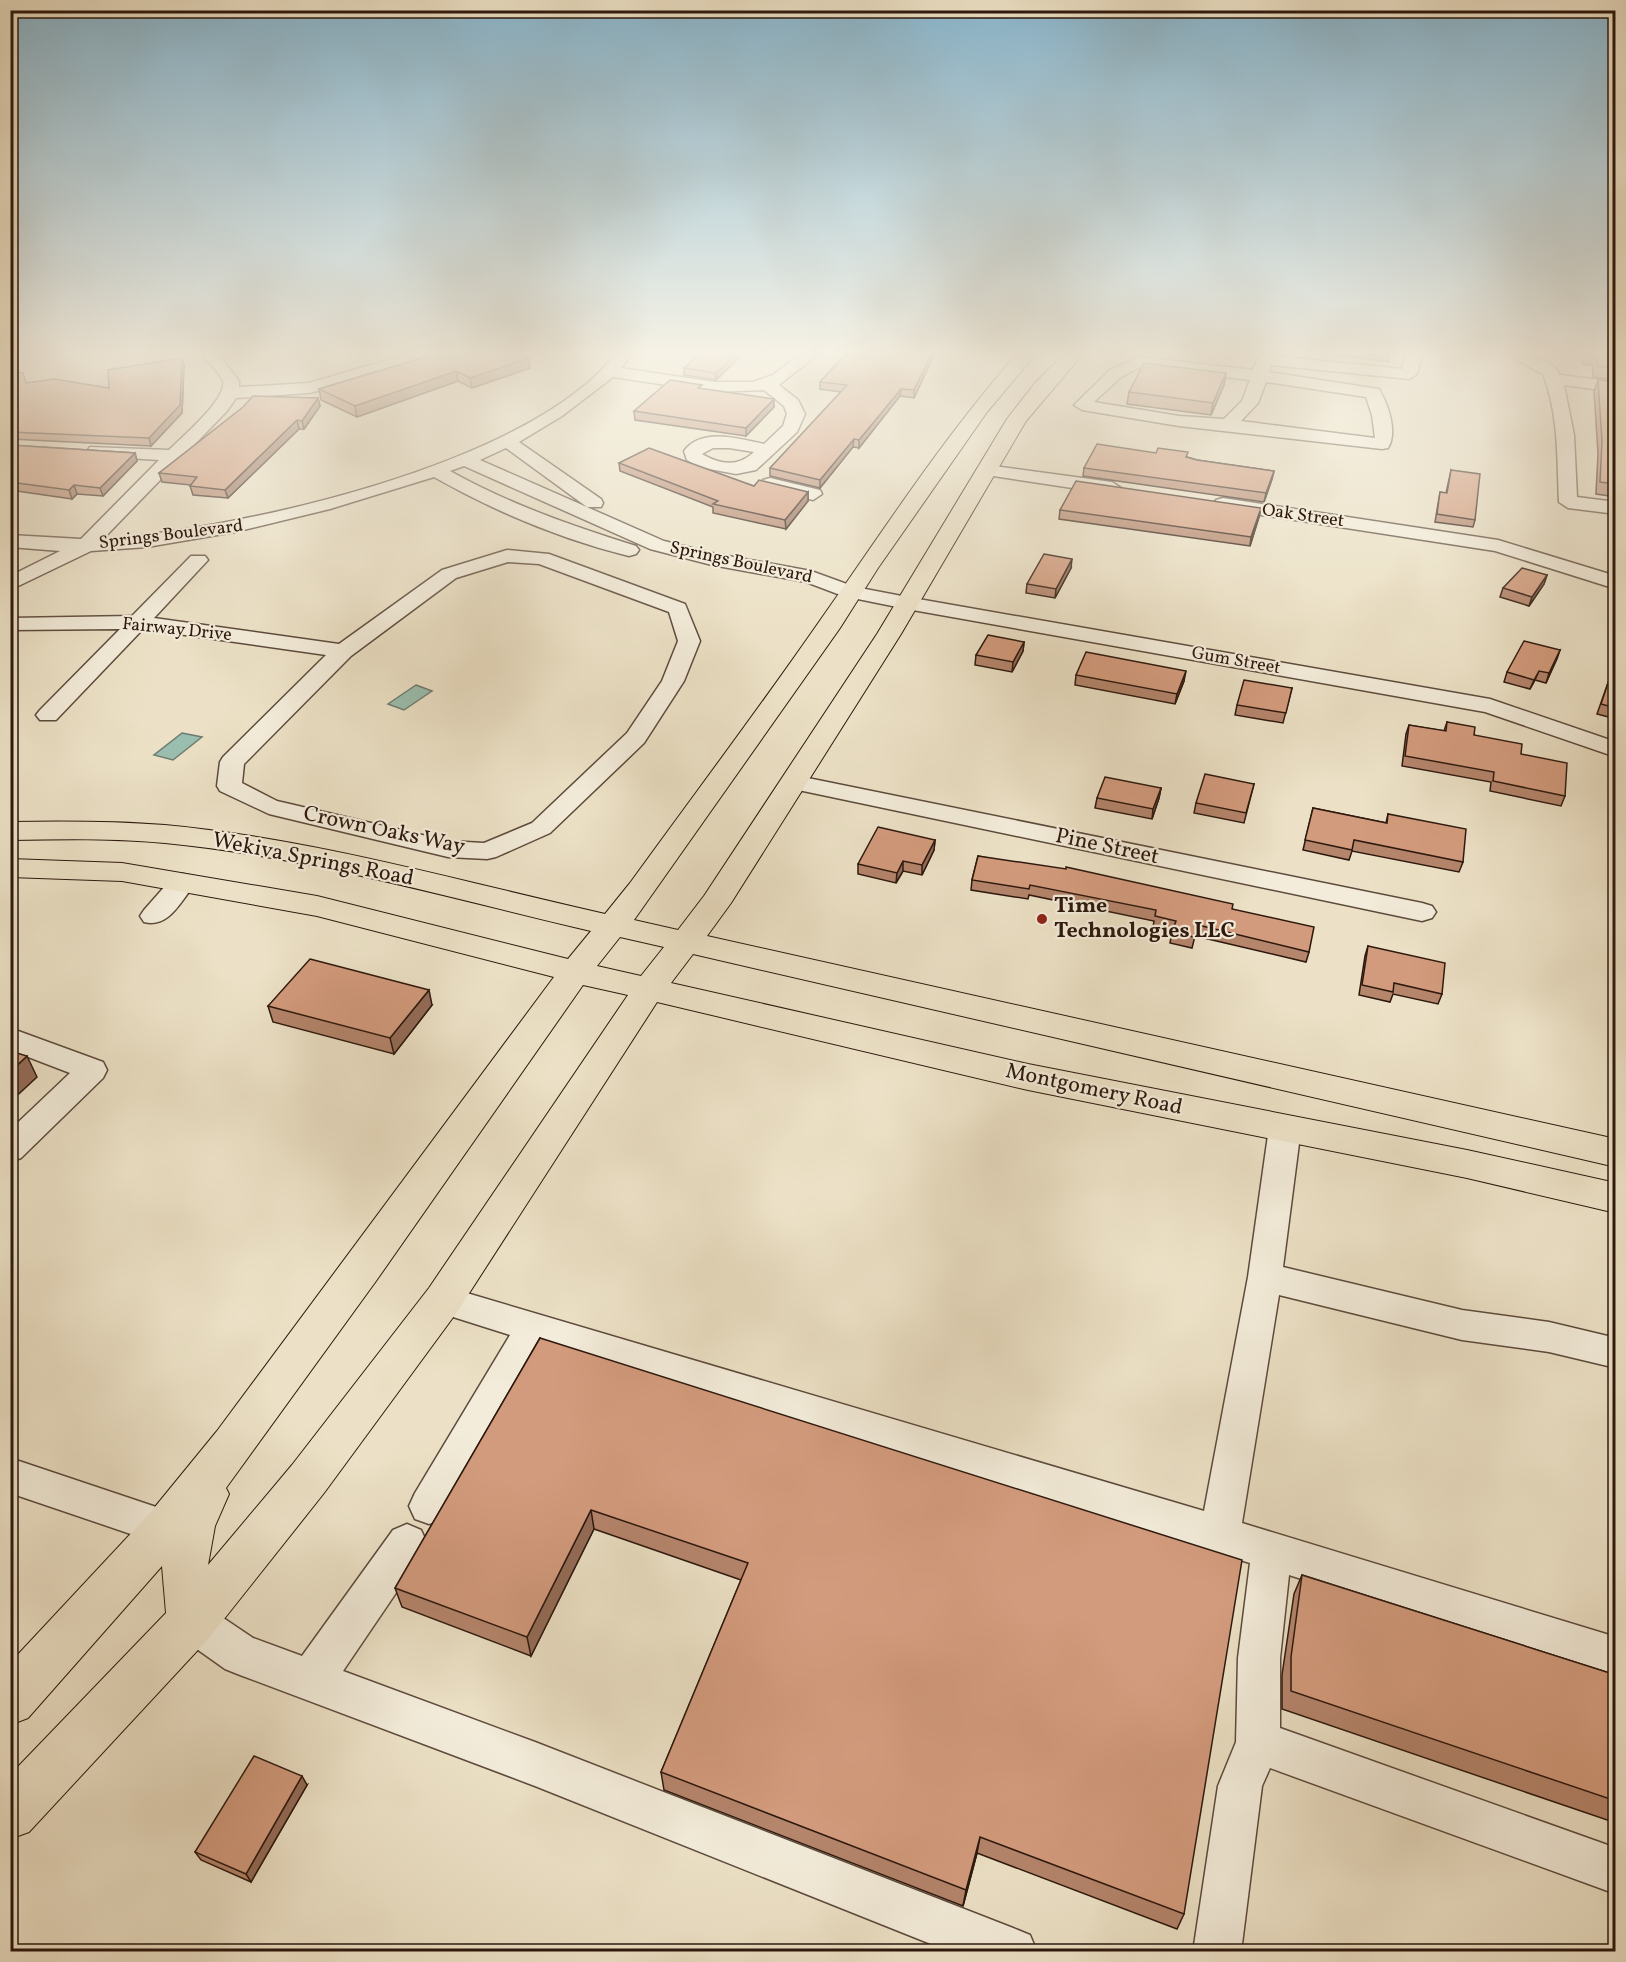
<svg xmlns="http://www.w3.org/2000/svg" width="1626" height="1962" viewBox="0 0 1626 1962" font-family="Vollkorn,serif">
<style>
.water{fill:#9abeaf;stroke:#6e7c6f;stroke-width:1.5}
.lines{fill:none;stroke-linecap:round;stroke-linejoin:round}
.minor-casing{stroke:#5d4a3c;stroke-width:3}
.major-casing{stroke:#2d180e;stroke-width:2}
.minor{fill:#f3ecda;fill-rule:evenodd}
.major{fill:#ece1c6;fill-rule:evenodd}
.wall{fill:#b5856c;stroke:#2d180e;stroke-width:1.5}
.shaded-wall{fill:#946c58;stroke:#2d180e;stroke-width:1.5}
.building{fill:#d39b7d;stroke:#2d180e;stroke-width:1.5}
.poi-dot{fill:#8f2418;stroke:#f3ecda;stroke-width:2}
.labels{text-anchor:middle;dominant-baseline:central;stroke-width:4.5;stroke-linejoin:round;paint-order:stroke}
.far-street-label{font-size:18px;fill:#2d180e;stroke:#f3ecda}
.street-label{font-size:22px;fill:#2d180e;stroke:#f3ecda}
.poi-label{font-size:22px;font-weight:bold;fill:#2d180e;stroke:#f3ecda;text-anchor:start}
</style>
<rect width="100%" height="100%" fill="#ece1c6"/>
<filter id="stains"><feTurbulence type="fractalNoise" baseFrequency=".00333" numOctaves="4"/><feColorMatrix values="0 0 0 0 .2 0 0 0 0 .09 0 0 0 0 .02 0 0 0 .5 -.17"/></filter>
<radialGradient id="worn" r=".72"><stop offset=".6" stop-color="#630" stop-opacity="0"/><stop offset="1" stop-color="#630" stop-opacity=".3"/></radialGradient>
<g class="water">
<polygon points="416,685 432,691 404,710 388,704"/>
<polygon points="182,733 202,737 173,760 154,755"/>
</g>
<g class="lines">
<g class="minor-casing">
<g id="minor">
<path d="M 203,355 L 219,355 L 239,381 L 239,387 L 309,383 L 405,355 L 430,355 L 428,358 L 343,385 L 309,393 L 236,398 L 227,411 L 103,539 C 240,529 527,466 615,355 L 631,355 L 621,368 L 714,382 L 753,382 L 773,375 L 799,355 L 817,355 L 779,385 L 798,400 L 805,414 L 797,432 L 756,470 L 736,474 L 699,467 L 687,460 L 684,451 C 702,427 740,439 764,444 L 783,426 L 787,414 L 784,406 L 764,390 L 714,392 L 613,377 L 562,416 L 519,442 L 601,499 L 603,503 L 601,507 L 587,507 L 506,448 L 480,460 L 664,541 L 712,553 L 811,571 L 855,587 L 907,597 L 1490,699 L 1616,742 L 1616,757 L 1485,712 L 907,609 L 843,596 L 806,582 L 712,565 L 650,549 L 464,466 L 450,471 C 509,504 572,526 636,546 L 639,550 L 636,554 L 629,556 C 561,539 494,511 434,477 L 330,509 L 235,532 L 147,547 L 91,551 L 10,590 L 10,576 L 60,551 L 10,547 L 10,535 L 81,539 L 159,460 L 96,456 L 90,455 L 87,451 L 90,447 L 169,450 C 182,437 228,398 223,381 C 220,373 209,363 203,355 ZM 713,448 L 729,448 L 754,452 C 738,467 721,465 702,454 Z"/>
<path d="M 1265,355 L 1402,369 L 1406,355 L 1422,355 L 1417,374 L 1409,379 L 1271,365 L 1269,372 L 1379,389 C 1388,404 1398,432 1388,448 L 1382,449 L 1179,426 L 1082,410 L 1074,405 L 1110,370 L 1140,357 L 1253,370 L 1259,357 ZM 1141,367 L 1250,380 L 1242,401 L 1224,419 L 1179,416 L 1094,402 L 1121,377 ZM 1266,382 L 1366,397 L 1372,415 L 1375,438 L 1241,421 L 1258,403 Z"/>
<path d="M 1508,355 C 1525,355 1552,357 1560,375 L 1616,382 L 1616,392 L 1564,385 L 1574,435 L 1577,497 L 1616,502 L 1616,514 L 1568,508 L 1559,502 C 1557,459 1559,415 1543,374 Z"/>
<polygon points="986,465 1112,482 1121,488 1112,494 980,474 977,470 980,466"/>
<polygon points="770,478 820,490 822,494 813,500 763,488 761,484 763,480"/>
<polygon points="1223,498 1498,540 1616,576 1616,589 1495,551 1216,508 1214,504 1216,500"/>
<path d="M 507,550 L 549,554 L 685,604 L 700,641 L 684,681 L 644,743 L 550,833 L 496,857 L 487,859 L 448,857 L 269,814 L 220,791 L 217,786 L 220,762 L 223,757 L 326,655 L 143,629 L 56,720 L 40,720 L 36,715 L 40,710 L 120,629 L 10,630 L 10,618 L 132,616 L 191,556 L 205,556 L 208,560 L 154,618 L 339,644 L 442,570 ZM 508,562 L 539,564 L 669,612 L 678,641 L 662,681 L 627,733 L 532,823 L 484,843 L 448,841 L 277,801 L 242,783 L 244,764 L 351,656 L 456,578 Z"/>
<polygon points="793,775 1422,903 1432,906 1436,912 1432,918 1422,921 784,787 781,782 784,777"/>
<path d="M 183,874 L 192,876 L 196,882 L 192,888 C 179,904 168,928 144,922 L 140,916 L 144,910 L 174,876 Z"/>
<polygon points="10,1028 103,1062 107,1070 103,1078 21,1158 10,1162 10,1130 70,1073 10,1050"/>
<polygon points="1285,1116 1296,1120 1301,1128 1283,1267 1462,1310 1549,1322 1616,1338 1616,1368 1549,1352 1462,1340 1279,1295 1242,1523 1616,1637 1616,1679 1289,1575 1280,1658 1280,1728 1616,1848 1616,1894 1270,1768 1262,1786 1241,1952 1193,1952 1218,1786 1236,1742 1238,1658 1250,1563 542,1344 443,1519 429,1524 415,1519 409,1506 415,1493 510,1335 431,1310 426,1300 431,1290 443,1286 1204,1511 1248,1277 1269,1128 1274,1120"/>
<polygon points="10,1458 180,1515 186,1528 180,1541 166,1546 10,1493"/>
<polygon points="407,1524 421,1530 427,1543 421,1556 343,1671 535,1742 1013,1928 1030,1935 1037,1952 951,1952 535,1786 240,1675 225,1669 177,1635 171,1621 177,1607 192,1601 207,1607 253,1638 302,1656 393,1530"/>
</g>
</g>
<g class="major-casing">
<path id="major" d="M 1016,355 L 1035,355 L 987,412 L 878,568 L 840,628 L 634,920 L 678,930 L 704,896 L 877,634 L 1007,419 L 1035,383 L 1063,355 L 1082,355 L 1026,421 L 901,634 L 731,903 L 707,936 L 1616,1139 L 1616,1167 L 693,954 L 671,983 L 1028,1064 L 1467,1150 L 1616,1183 L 1616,1213 L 1467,1178 L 1028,1090 L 657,1002 L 457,1312 L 324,1493 L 209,1638 L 29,1832 L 10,1839 L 10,1775 L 166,1613 L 162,1566 L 28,1718 L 10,1725 L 10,1663 L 150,1513 L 217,1431 L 554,977 L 317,916 L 122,881 L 10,877 L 10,859 L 122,863 L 317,896 L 568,959 L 591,931 C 450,898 309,857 165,843 C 113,838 62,839 10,840 L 10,822 C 62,821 113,821 165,825 C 314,839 459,881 605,914 L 630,883 C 693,796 758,710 819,622 C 883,531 943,438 1016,355 ZM 620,937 L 664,947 L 641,976 L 597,966 ZM 583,985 L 628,995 L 429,1288 L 292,1465 L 208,1565 L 215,1526 L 229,1494 L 226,1488 L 376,1281 Z"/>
</g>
<use href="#minor" class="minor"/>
<use href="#major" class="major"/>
</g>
<g class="wall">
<polygon points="432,355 530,368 472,388 458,381 357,417 321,400 319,389"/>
<polygon points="699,355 742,355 716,380 684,375 684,368"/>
<polygon points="845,355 934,355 914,398 900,396 859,448 853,447 820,488 770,476 770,468 841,392 820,389 820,382"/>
<polygon points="1335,355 1390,355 1389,362"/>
<polygon points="1582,355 1616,355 1616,380 1593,377 1592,365 1582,364"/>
<polygon points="182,358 184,366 182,413 151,446 10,439 10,371 26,383 109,388"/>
<polygon points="1226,373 1224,385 1211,415 1127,404 1129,392"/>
<polygon points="1598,380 1616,382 1616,497 1596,494 1598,453 1594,391"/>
<polygon points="702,389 774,407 746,436 635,420 634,411"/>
<polygon points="318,398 320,406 304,429 299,429 228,498 193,495 190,486 191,485 162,482 159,473"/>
<polygon points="10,445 135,453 137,461 103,496 77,494 72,499 10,490"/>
<polygon points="1187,457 1197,460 1274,471 1272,479 1264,502 1083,476 1084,468"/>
<polygon points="619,463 754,486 808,492 808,501 786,529 713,513 713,507 620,471"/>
<polygon points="1451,470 1475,520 1473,527 1435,522 1440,492 1446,493"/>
<polygon points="1261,508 1259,517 1250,546 1059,519 1060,510"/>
<polygon points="1071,568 1055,598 1026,593 1027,584"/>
<polygon points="1547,575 1544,584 1529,606 1500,597 1503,588"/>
<polygon points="1024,642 1023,651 1012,672 975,665 976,655"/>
<polygon points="1560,650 1546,683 1535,680 1530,689 1504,682 1507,672"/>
<polygon points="1076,675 1184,681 1175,704 1075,685"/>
<polygon points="1610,677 1616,678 1616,719 1597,714"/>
<polygon points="1292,688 1283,723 1235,715 1237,705"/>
<polygon points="1447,722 1474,735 1521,754 1565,796 1561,806 1490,791 1491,782 1402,766 1406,734 1409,725 1444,731"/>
<polygon points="1614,780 1616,780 1616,815 1610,814 1610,790"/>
<polygon points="1254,784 1244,823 1194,813 1196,803"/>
<polygon points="1161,788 1159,798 1152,819 1095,808 1097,798"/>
<polygon points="1313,808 1386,823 1388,814 1463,862 1459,872 1352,851 1349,860 1303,850"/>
<polygon points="935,840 934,850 922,875 903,871 896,883 858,874 858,864"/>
<polygon points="978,856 1232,909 1309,952 1306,962 1195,936 1192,948 1170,943 1172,931 1153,927 1154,921 1029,895 1028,899 971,890 972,880"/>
<polygon points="1368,946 1442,994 1438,1004 1393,994 1390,1002 1359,995 1365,956"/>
<polygon points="432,1005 394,1054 273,1022 268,1006"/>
<polygon points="540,1338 1184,1914 1177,1929 977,1853 963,1906 664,1790 661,1772 741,1580 594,1529 531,1656 402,1607 395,1588"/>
<polygon points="1302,1575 1616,1675 1616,1823 1282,1709 1282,1675 1294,1594"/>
<polygon points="307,1785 251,1882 201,1860 195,1852"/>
</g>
<g class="shaded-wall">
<polygon points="10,355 19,355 10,363"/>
<polygon points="735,355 742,355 716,380 716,373"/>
<polygon points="931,355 934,355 914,398 914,390"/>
<polygon points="182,358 184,366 182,413 151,446 149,438"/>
<polygon points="529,358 530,368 472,388 470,378"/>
<polygon points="456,371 458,381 357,417 355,406"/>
<polygon points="1226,373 1224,385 1211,415 1213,403"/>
<polygon points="901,389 900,396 859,448 859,440"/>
<polygon points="318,398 320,406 304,429 302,421"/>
<polygon points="774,399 774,407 746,436 746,428"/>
<polygon points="297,420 299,429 228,498 225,490"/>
<polygon points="854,439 853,447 820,488 820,480"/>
<polygon points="135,453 137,461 103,496 100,488"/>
<polygon points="1274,471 1272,479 1264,502 1266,493"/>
<polygon points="74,485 77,494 72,499 69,490"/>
<polygon points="808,492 808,501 786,529 785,520"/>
<polygon points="1261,508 1259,517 1250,546 1251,537"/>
<polygon points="1072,559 1071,568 1055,598 1056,589"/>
<polygon points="1547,575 1544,584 1529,606 1532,597"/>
<polygon points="1024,642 1023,651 1012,672 1013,662"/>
<polygon points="1560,650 1557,659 1546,683 1549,673"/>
<polygon points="1186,671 1184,681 1175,704 1177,694"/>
<polygon points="1539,671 1535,680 1530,689 1534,680"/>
<polygon points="1161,788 1159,798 1152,819 1153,809"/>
<polygon points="935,840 934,850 922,875 922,865"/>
<polygon points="903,861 903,871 896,883 897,873"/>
<polygon points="429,990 432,1005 394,1054 390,1038"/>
<polygon points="27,1056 37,1077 10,1102 10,1072"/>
<polygon points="591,1510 594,1529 531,1656 527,1637"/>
<polygon points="302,1776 307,1785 251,1882 246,1874"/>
<polygon points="980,1837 977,1853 963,1906 966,1890"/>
</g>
<g class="building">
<polygon points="432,355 522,355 529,358 470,378 456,371 355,406 319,389"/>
<polygon points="699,355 735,355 716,373 684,368"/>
<polygon points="845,355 931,355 914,390 901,389 859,440 854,439 820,480 770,468 847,385 820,382"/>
<polygon points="1596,355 1616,355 1616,368 1597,366"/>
<polygon points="182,358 180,405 149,438 10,432 10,371 23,373 26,383 54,379 109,388 108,370"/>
<polygon points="1144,363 1226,373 1213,403 1129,392"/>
<polygon points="670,380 702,385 698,388 774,399 746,428 634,411"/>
<polygon points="1598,380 1616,382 1616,484 1600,482 1602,441"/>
<polygon points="253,396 318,398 302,421 297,420 225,490 190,486 197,477 159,473 243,407"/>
<polygon points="1097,444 1156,453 1158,448 1188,452 1186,457 1197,460 1274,471 1266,493 1084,468"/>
<polygon points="10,445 135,453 100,488 74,485 69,490 10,482"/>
<polygon points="649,448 754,486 759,480 808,492 785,520 713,504 718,501 619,463"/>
<polygon points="1451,470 1480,474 1475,520 1437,514 1440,492 1447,493"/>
<polygon points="1076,481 1261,508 1251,537 1060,510"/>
<polygon points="1044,554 1072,559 1056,589 1027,584"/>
<polygon points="1522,568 1547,575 1532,597 1503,588"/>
<polygon points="988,635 1024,642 1013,662 976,655"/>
<polygon points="1524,641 1560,650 1549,673 1539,671 1534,680 1507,672"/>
<polygon points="1086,652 1186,671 1177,694 1076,675"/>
<polygon points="1610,677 1616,678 1616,708 1601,704"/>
<polygon points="1244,680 1292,688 1286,713 1237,705"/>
<polygon points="1447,722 1475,727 1474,735 1522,744 1521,754 1567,763 1565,796 1493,781 1494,772 1405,756 1409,725 1446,731"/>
<polygon points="1205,774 1254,784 1246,813 1196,803"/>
<polygon points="1105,777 1161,788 1153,809 1097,798"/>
<polygon points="1614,780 1616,780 1616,805 1614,804"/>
<polygon points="1313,808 1387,823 1388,814 1466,829 1463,862 1354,840 1352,850 1305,840"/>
<polygon points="878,827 935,840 922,865 903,861 897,873 858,864"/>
<polygon points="978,856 1066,869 1066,867 1233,904 1232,909 1314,927 1309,952 1198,925 1194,937 1172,932 1176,921 1155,916 1156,910 1030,885 1029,889 972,880"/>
<polygon points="1368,946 1445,963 1442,994 1394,983 1393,992 1362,985"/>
<polygon points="310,959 429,990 390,1038 268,1006"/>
<polygon points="10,1051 27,1056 10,1072"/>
<polygon points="540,1338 1242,1560 1184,1914 980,1837 966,1890 661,1772 748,1563 591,1510 527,1637 395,1588"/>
<polygon points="1302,1575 1616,1675 1616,1801 1291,1691 1291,1657"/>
<polygon points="254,1756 302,1776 246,1874 195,1852"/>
</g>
<linearGradient id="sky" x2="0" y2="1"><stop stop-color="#89b8d1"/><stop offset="0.56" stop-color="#f6f2e5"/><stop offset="1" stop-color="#f6f2e5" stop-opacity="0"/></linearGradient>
<rect width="1626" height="630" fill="url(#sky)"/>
<circle class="poi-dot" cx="1042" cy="919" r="6"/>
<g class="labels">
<g class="far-street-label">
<text transform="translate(1303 516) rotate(8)">Oak Street</text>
<text transform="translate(171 535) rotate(-7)">Springs Boulevard</text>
<text transform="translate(741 563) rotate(12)">Springs Boulevard</text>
<text transform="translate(177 630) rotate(6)">Fairway Drive</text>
<text transform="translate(1236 661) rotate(10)">Gum Street</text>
</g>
<g class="street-label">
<text transform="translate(384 831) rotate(12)">Crown Oaks Way</text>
<text transform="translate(1107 847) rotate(12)">Pine Street</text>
<text transform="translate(313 860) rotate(11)">Wekiva Springs Road</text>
<text transform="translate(1094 1090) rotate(12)">Montgomery Road</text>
</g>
<g class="poi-label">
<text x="1054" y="906">Time<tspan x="1054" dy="25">Technologies LLC</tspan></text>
</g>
</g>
<rect width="1626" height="1962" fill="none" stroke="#ece1c6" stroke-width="36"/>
<rect x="12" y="12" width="1602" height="1938" fill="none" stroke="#2d180e" stroke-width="3"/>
<rect x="18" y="18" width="1590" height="1926" fill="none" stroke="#2d180e" stroke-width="1.5"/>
<rect width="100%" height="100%" filter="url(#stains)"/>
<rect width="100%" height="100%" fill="url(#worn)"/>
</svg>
